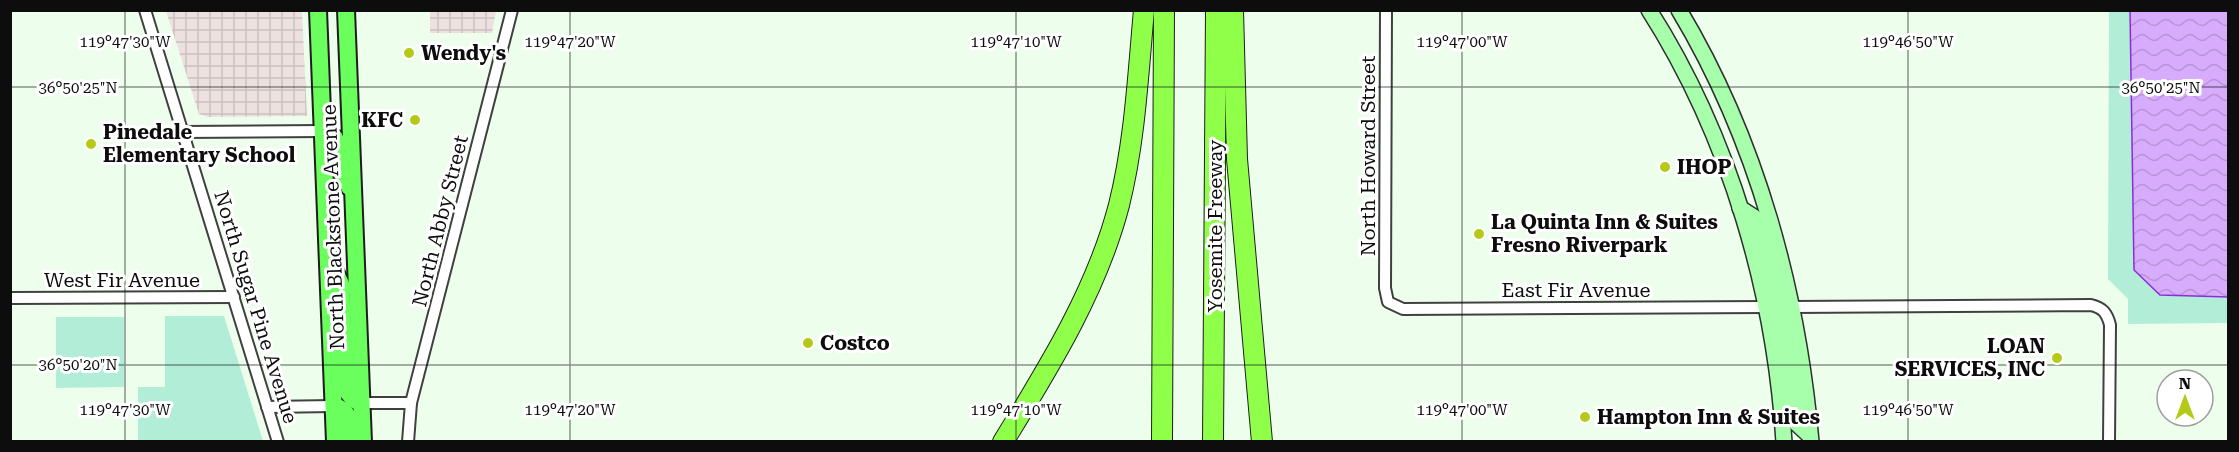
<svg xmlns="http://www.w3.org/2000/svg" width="2239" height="452" viewBox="0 0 2239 452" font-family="'Roboto Serif',serif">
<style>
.industrial{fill:url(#industrial-grid)}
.green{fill:#b2edd8}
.water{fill:url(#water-waves);stroke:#8d2cda;stroke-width:1.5}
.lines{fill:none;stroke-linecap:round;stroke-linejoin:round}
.street-casing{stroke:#404040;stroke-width:14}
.secondary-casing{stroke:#2f2f2f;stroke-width:18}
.primary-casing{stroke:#1e1e1e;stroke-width:20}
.highway-casing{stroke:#1e1e1e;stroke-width:22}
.street{stroke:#fff;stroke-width:10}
.secondary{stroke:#a7ffac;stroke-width:15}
.primary{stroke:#6aff5c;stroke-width:16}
.highway{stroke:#8fff4a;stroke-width:20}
.ticks{fill:none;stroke:#0d0d0d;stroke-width:1.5;stroke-opacity:0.45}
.poi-dot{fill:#b5ca18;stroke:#fff;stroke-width:2}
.labels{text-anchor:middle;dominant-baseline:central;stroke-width:6;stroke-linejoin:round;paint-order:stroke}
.poi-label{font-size:20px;font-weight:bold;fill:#0d0d0d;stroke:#fff;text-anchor:start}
.street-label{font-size:20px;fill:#0d0d0d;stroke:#fff}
.ticks-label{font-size:15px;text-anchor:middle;fill:#0d0d0d;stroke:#fff;stroke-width:6;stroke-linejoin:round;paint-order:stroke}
</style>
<defs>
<pattern id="industrial-grid" width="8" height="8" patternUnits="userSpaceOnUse" patternTransform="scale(1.5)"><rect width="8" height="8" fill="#ede1e0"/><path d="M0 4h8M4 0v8" fill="none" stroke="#cac0bf"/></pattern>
<pattern id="water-waves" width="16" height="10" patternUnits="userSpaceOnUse" patternTransform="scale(1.5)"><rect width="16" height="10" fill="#d7acfc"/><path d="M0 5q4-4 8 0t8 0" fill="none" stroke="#b793d7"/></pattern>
</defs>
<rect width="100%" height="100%" fill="#edffec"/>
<g class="industrial">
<polygon points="166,11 302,11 307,116 208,117 199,114"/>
<polygon points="430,11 430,10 496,11 492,33 430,33"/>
</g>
<g class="green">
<polygon points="2109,11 2228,11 2228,323 2128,324 2128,299 2108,279"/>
<polygon points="165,316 224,316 263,441 138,441 138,387 165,387"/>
<polygon points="56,317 124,317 124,387 56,388"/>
</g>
<polygon class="water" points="2130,11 2228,11 2228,297 2160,295 2134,270"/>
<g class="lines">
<g class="street-casing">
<g id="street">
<polyline points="145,10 278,442"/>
<polyline points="1386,10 1385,288 1388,302 1403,309 1766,307"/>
<polyline points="182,132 323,131"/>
<polyline points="10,298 234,297"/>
<path d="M 1791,307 L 2091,305 C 2103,308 2107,313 2110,325 L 2109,442"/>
<polyline points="360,403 411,403"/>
<polyline points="267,407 334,406"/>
<polyline points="408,442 411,403 512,10"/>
</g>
</g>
<g class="secondary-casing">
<g id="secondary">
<path d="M 1649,10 C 1730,137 1775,293 1784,442"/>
<path d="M 1679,10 C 1757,140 1798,292 1811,442"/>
<polyline points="1740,208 1754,217 1776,294 1781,301 1791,307"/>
<path d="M 1766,307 C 1771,310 1775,311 1778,315 C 1788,329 1793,402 1796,423 L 1810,436"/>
</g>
</g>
<g class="primary-casing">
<g id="primary">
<polyline points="318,10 335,442"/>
<polyline points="346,10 363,442"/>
<polyline points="323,131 335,138 339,150 340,168 349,187"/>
<polyline points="331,263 341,284 346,390 353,399 360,403"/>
<path d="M 334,406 C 353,410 348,425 350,442"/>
</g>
</g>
<g class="highway-casing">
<g id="highway">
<polyline points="1233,10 1237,159 1262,442"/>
<path d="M 1003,442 C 1049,367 1097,290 1119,205 C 1135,141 1138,75 1144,10"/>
<polyline points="1162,442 1164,10"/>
<polyline points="1213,442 1216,10"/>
</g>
</g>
<use href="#street" class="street"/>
<use href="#secondary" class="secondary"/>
<use href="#primary" class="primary"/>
<use href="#highway" class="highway"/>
</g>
<path class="ticks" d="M 125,10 L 125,442M 570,10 L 570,442M 1016,10 L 1016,442M 1462,10 L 1462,442M 1908,10 L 1908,442M 10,87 L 2228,87M 10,365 L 2228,365"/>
<g class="poi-dot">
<circle cx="409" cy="53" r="6"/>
<circle cx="415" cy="120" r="6"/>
<circle cx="91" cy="144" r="6"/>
<circle cx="1665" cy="167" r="6"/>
<circle cx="1479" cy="234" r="6"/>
<circle cx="808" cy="343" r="6"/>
<circle cx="2057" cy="358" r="6"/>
<circle cx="1585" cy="417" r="6"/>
</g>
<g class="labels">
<g class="poi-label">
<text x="421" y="53">Wendy's</text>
<text x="403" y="120" text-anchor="end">KFC</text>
<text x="103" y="132">Pinedale<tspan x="103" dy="23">Elementary School</tspan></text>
<text x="1677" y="167">IHOP</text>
<text x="1491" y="222">La Quinta Inn &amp; Suites<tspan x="1491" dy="23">Fresno Riverpark</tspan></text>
<text x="820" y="343">Costco</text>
<text x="2045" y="346" text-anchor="end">LOAN<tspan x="2045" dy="23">SERVICES, INC</tspan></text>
<text x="1597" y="417">Hampton Inn &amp; Suites</text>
</g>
<g class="street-label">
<text transform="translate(1368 156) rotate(-90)">North Howard Street</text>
<text transform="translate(440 221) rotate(-76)">North Abby Street</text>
<text transform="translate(1215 226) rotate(-90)">Yosemite Freeway</text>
<text transform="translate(333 227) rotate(-92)">North Blackstone Avenue</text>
<text x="122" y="280">West Fir Avenue</text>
<text x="1576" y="290">East Fir Avenue</text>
<text transform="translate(256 307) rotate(73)">North Sugar Pine Avenue</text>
</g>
</g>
<g class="ticks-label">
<text x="125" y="47">119°47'30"W</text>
<text x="570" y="47">119°47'20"W</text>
<text x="1016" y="47">119°47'10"W</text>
<text x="1462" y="47">119°47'00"W</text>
<text x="1908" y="47">119°46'50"W</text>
<text x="78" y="93">36°50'25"N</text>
<text x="2161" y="93">36°50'25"N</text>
<text x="78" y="370">36°50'20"N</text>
<text x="125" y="415">119°47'30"W</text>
<text x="570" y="415">119°47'20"W</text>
<text x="1016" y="415">119°47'10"W</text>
<text x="1462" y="415">119°47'00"W</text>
<text x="1908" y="415">119°46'50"W</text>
</g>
<rect width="2239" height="452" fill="none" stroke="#0d0d0d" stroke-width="24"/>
<g transform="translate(2185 398)"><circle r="28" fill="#ffffff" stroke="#9e9e9e" stroke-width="1.5"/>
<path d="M0-4.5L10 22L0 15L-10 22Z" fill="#b5ca18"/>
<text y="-9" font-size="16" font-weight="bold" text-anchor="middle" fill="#0d0d0d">N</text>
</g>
</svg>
